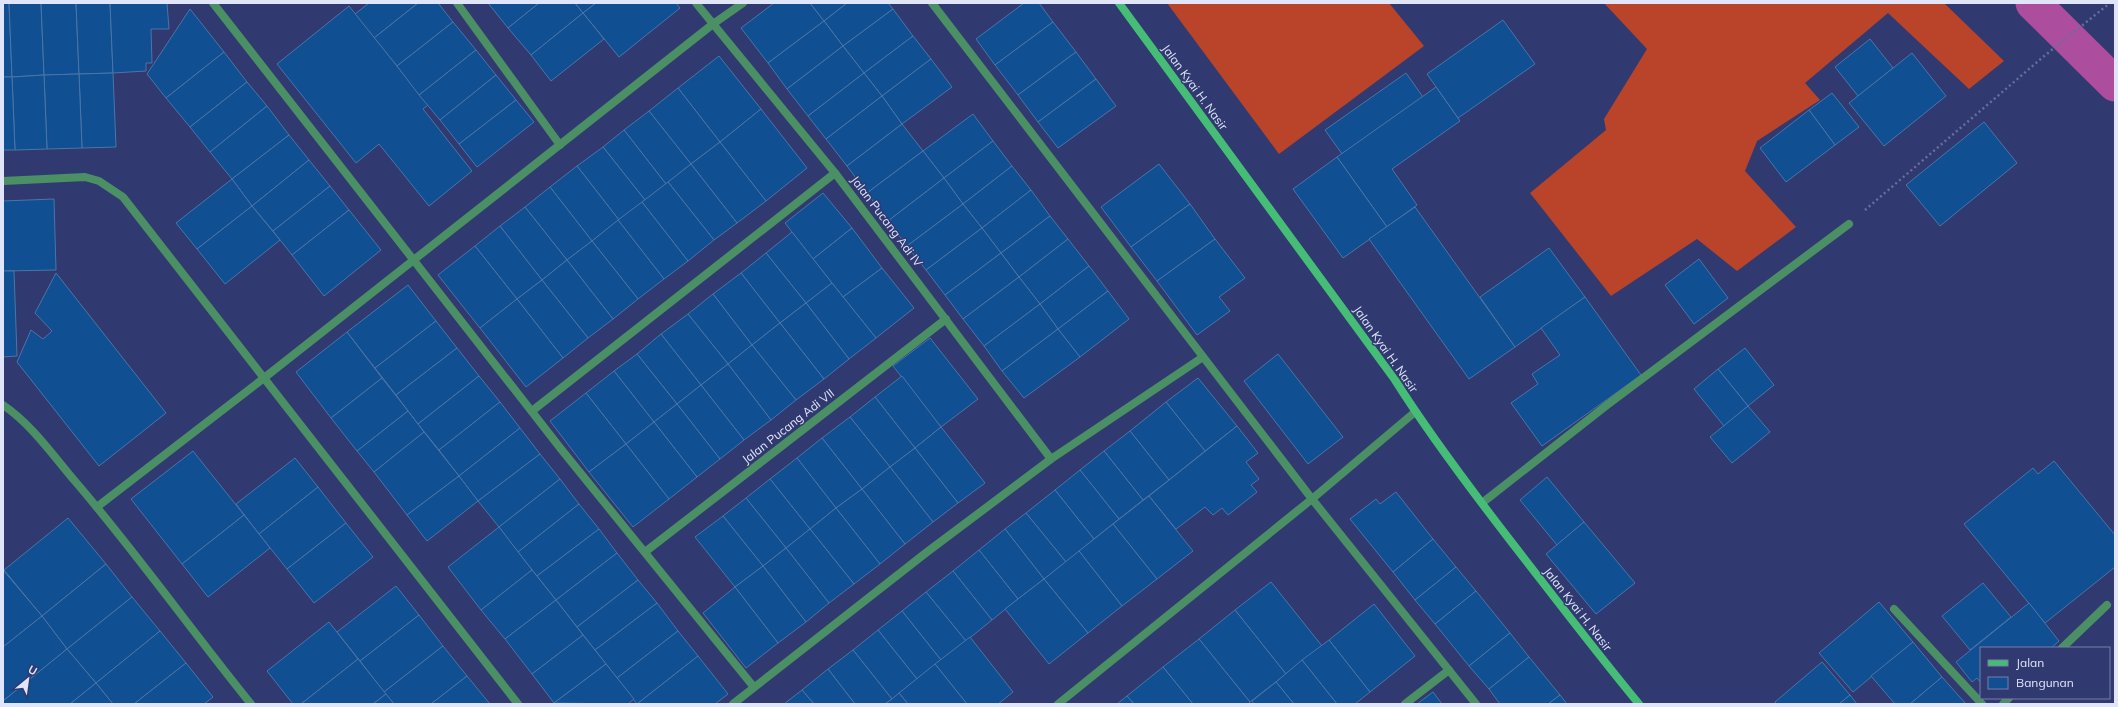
<svg xmlns="http://www.w3.org/2000/svg" width="2118" height="707" viewBox="0 0 2118 707" font-family="Mulish,sans-serif">
<style>
.forest{fill:#b9442a}
.lines{fill:none;stroke-linecap:round;stroke-linejoin:round}
.canal{stroke:#ac4d9d;stroke-width:35}
.building{fill:#0f4f92;stroke:#4b75a8}
.path{stroke:#686f9b;stroke-width:2.5;stroke-dasharray:2 3;stroke-linecap:butt}
.service{stroke:#4b9064;stroke-width:8}
.minor{stroke:#4b9064;stroke-width:8}
.secondary{stroke:#46bd77;stroke-width:8}
.labels{text-anchor:middle;dominant-baseline:central;stroke-width:3;stroke-linejoin:round;paint-order:stroke}
.street-label{font-size:12px;fill:#e0e5f9;stroke:#313a70}
</style>
<rect width="100%" height="100%" fill="#313a70"/>
<g class="forest">
<polygon points="1167,3 1389,3 1424,46 1279,154"/>
<polygon points="1604,3 1944,3 2004,61 1969,89 1888,13 1805,83 1820,100 1757,141 1745,171 1796,227 1737,271 1697,239 1611,296 1530,193 1606,130 1604,119 1647,49"/>
</g>
<g class="lines">
<polyline class="canal" points="2033,3 2115,84"/>
</g>
<g class="building">
<polygon points="3,3 9,3 12,77 3,77"/>
<polygon points="9,3 41,3 44,75 12,77"/>
<polygon points="41,3 76,3 79,74 44,75"/>
<polygon points="76,3 110,3 113,73 79,74"/>
<polygon points="110,3 167,3 169,29 151,29 152,63 146,63 146,71 113,73"/>
<polygon points="369,3 418,3 374,38 355,14"/>
<polygon points="418,3 438,3 453,22 397,66 374,38"/>
<polygon points="488,3 539,3 508,28"/>
<polygon points="539,3 575,3 583,13 531,55 508,28"/>
<polygon points="575,3 596,3 583,13"/>
<polygon points="596,3 676,3 680,8 619,57 583,13"/>
<polygon points="774,3 810,3 824,21 768,63 741,28"/>
<polygon points="810,3 847,3 824,21"/>
<polygon points="847,3 888,3 893,9 843,46 824,21"/>
<polygon points="1024,3 1039,3 1053,22 995,65 976,39"/>
<polygon points="349,6 428,105 423,109 472,171 429,206 379,144 356,163 277,64"/>
<polygon points="190,9 224,52 166,98 147,74"/>
<polygon points="893,9 913,36 864,73 843,46"/>
<polygon points="583,13 604,39 551,81 531,55"/>
<polygon points="1503,20 1535,64 1458,118 1427,74"/>
<polygon points="824,21 843,46 787,89 768,63"/>
<polygon points="453,22 476,50 419,95 397,66"/>
<polygon points="1053,22 1076,52 1018,95 995,65"/>
<polygon points="913,36 931,59 882,96 864,73"/>
<polygon points="1870,39 1893,68 1858,96 1835,67"/>
<polygon points="843,46 864,73 808,116 787,89"/>
<polygon points="476,50 496,75 440,120 419,95"/>
<polygon points="224,52 247,82 190,127 166,98"/>
<polygon points="1076,52 1096,79 1038,122 1018,95"/>
<polygon points="1912,53 1946,96 1884,146 1849,103"/>
<polygon points="719,56 761,109 720,142 678,88"/>
<polygon points="931,59 952,87 902,124 882,96"/>
<polygon points="113,73 116,147 82,148 79,74"/>
<polygon points="864,73 882,96 826,139 808,116"/>
<polygon points="1406,73 1423,97 1342,154 1325,130"/>
<polygon points="79,74 82,148 47,149 44,75"/>
<polygon points="44,75 47,149 15,150 12,77"/>
<polygon points="496,75 516,100 459,144 440,120"/>
<polygon points="3,77 12,77 15,150 3,150"/>
<polygon points="1096,79 1116,106 1058,148 1038,122"/>
<polygon points="247,82 267,106 210,152 190,127"/>
<polygon points="1436,87 1460,121 1392,169 1417,205 1387,227 1337,157"/>
<polygon points="678,88 720,142 691,164 649,111"/>
<polygon points="1832,93 1859,127 1835,145 1809,110"/>
<polygon points="882,96 902,124 847,166 826,139"/>
<polygon points="516,100 534,122 477,167 459,144"/>
<polygon points="267,106 289,135 232,179 210,152"/>
<polygon points="761,109 807,168 766,201 720,142"/>
<polygon points="1809,110 1835,145 1786,182 1760,148"/>
<polygon points="649,111 691,164 666,184 624,130"/>
<polygon points="973,114 993,141 944,178 923,151"/>
<polygon points="1984,122 2017,163 1940,226 1906,185"/>
<polygon points="902,124 923,151 867,193 847,166"/>
<polygon points="624,130 666,184 645,200 603,147"/>
<polygon points="289,135 309,160 252,206 232,179"/>
<polygon points="993,141 1012,166 963,204 944,178"/>
<polygon points="720,142 766,201 737,223 691,164"/>
<polygon points="603,147 645,200 619,220 577,166"/>
<polygon points="923,151 944,178 888,221 867,193"/>
<polygon points="1337,157 1387,227 1343,258 1293,189"/>
<polygon points="309,160 330,186 273,231 252,206"/>
<polygon points="691,164 737,223 714,240 668,182"/>
<polygon points="1159,164 1190,204 1131,247 1101,207"/>
<polygon points="577,166 619,220 592,241 550,187"/>
<polygon points="1012,166 1031,190 982,228 963,204"/>
<polygon points="944,178 963,204 907,246 888,221"/>
<polygon points="232,179 252,206 197,249 176,223"/>
<polygon points="668,182 714,240 688,261 642,202"/>
<polygon points="330,186 349,210 292,255 273,231"/>
<polygon points="550,187 592,241 567,260 525,207"/>
<polygon points="1031,190 1050,216 1001,253 982,228"/>
<polygon points="823,193 852,228 813,259 785,223"/>
<polygon points="54,199 56,270 3,271 3,201"/>
<polygon points="642,202 688,261 664,279 618,220"/>
<polygon points="963,204 982,228 926,270 907,246"/>
<polygon points="1190,204 1215,239 1157,281 1131,247"/>
<polygon points="252,206 280,240 225,284 197,249"/>
<polygon points="525,207 567,260 542,280 500,226"/>
<polygon points="1415,207 1515,347 1469,379 1369,239"/>
<polygon points="349,210 381,250 324,296 292,255"/>
<polygon points="1050,216 1068,239 1019,277 1001,253"/>
<polygon points="618,220 664,279 638,299 592,241"/>
<polygon points="500,226 542,280 517,299 475,246"/>
<polygon points="852,228 882,268 843,297 813,259"/>
<polygon points="982,228 1001,253 945,295 926,270"/>
<polygon points="792,232 832,283 806,303 766,253"/>
<polygon points="1068,239 1089,266 1040,304 1019,277"/>
<polygon points="1215,239 1245,278 1219,297 1230,311 1197,335 1157,281"/>
<polygon points="592,241 638,299 613,319 567,260"/>
<polygon points="475,246 517,299 480,328 438,275"/>
<polygon points="1549,248 1585,297 1515,347 1480,297"/>
<polygon points="766,253 806,303 780,323 741,273"/>
<polygon points="1001,253 1019,277 963,319 945,295"/>
<polygon points="1699,259 1728,298 1694,324 1665,285"/>
<polygon points="567,260 613,319 588,338 542,280"/>
<polygon points="1089,266 1108,291 1058,329 1040,304"/>
<polygon points="882,268 914,308 876,338 843,297"/>
<polygon points="3,271 14,271 17,356 3,357"/>
<polygon points="56,273 166,413 99,466 17,362 31,330 43,339 52,331 35,313"/>
<polygon points="741,273 780,323 752,345 713,294"/>
<polygon points="1019,277 1040,304 984,346 963,319"/>
<polygon points="542,280 588,338 563,358 517,299"/>
<polygon points="832,283 876,338 849,359 806,303"/>
<polygon points="408,285 436,321 375,368 347,332"/>
<polygon points="1108,291 1129,319 1080,357 1058,329"/>
<polygon points="713,294 752,345 728,364 688,314"/>
<polygon points="1585,297 1641,375 1542,446 1511,403 1538,384 1532,374 1560,355 1541,328"/>
<polygon points="517,299 563,358 526,387 480,328"/>
<polygon points="806,303 849,359 824,379 780,323"/>
<polygon points="1040,304 1058,329 1002,371 984,346"/>
<polygon points="688,314 728,364 701,385 661,334"/>
<polygon points="436,321 457,348 396,395 375,368"/>
<polygon points="780,323 824,379 796,400 752,345"/>
<polygon points="1058,329 1080,357 1024,398 1002,371"/>
<polygon points="347,332 382,378 331,418 296,372"/>
<polygon points="661,334 701,385 677,404 637,354"/>
<polygon points="930,338 978,399 941,427 893,366"/>
<polygon points="752,345 796,400 771,420 728,364"/>
<polygon points="457,348 479,376 418,424 396,395"/>
<polygon points="1745,348 1774,385 1748,406 1718,369"/>
<polygon points="637,354 677,404 654,422 614,371"/>
<polygon points="1278,354 1343,437 1308,464 1244,381"/>
<polygon points="728,364 771,420 744,440 701,385"/>
<polygon points="1718,369 1748,406 1724,426 1694,389"/>
<polygon points="614,371 654,422 626,444 586,393"/>
<polygon points="479,376 500,402 439,450 418,424"/>
<polygon points="902,376 941,427 915,448 875,397"/>
<polygon points="382,378 408,411 357,451 331,418"/>
<polygon points="1198,378 1237,426 1205,451 1166,402"/>
<polygon points="701,385 744,440 720,459 677,404"/>
<polygon points="586,393 626,444 589,472 550,421"/>
<polygon points="875,397 915,448 890,467 850,417"/>
<polygon points="500,402 520,428 459,476 439,450"/>
<polygon points="1166,402 1205,451 1169,480 1130,431"/>
<polygon points="677,404 720,459 697,477 654,422"/>
<polygon points="1748,406 1770,432 1732,463 1710,437"/>
<polygon points="408,411 424,432 374,472 357,451"/>
<polygon points="850,417 890,467 862,489 822,438"/>
<polygon points="654,422 697,477 669,499 626,444"/>
<polygon points="1237,426 1258,453 1246,462 1259,479 1251,485 1257,492 1228,515 1222,508 1213,515 1205,507 1176,529 1149,496"/>
<polygon points="941,427 985,483 958,503 915,448"/>
<polygon points="520,428 540,454 478,501 459,476"/>
<polygon points="1130,431 1169,480 1143,500 1104,451"/>
<polygon points="424,432 459,476 407,515 374,472"/>
<polygon points="822,438 862,489 836,508 797,458"/>
<polygon points="626,444 669,499 633,527 589,472"/>
<polygon points="915,448 958,503 933,522 890,467"/>
<polygon points="193,451 244,515 182,564 131,499"/>
<polygon points="1104,451 1143,500 1119,519 1080,470"/>
<polygon points="540,454 560,479 499,527 478,501"/>
<polygon points="295,458 318,487 259,534 236,504"/>
<polygon points="797,458 836,508 810,529 770,479"/>
<polygon points="2054,461 2115,535 2115,567 2045,623 1964,524 2033,468 2038,474"/>
<polygon points="890,467 933,522 905,544 862,489"/>
<polygon points="1080,470 1119,519 1094,539 1055,490"/>
<polygon points="459,476 478,501 427,541 407,515"/>
<polygon points="1547,477 1584,522 1557,545 1520,500"/>
<polygon points="560,479 579,504 518,552 499,527"/>
<polygon points="770,479 810,529 786,548 746,498"/>
<polygon points="318,487 346,523 287,569 259,534"/>
<polygon points="862,489 905,544 880,564 836,508"/>
<polygon points="1055,490 1094,539 1066,562 1026,513"/>
<polygon points="1396,492 1433,539 1393,572 1350,519 1376,499 1380,504"/>
<polygon points="1149,496 1193,551 1157,579 1113,524"/>
<polygon points="746,498 786,548 763,566 723,516"/>
<polygon points="579,504 599,529 537,576 518,552"/>
<polygon points="836,508 880,564 854,584 810,529"/>
<polygon points="1026,513 1066,562 1044,579 1005,529"/>
<polygon points="244,515 270,548 208,597 182,564"/>
<polygon points="723,516 763,566 735,587 695,537"/>
<polygon points="68,518 106,564 42,616 4,570"/>
<polygon points="1584,522 1635,583 1596,614 1546,554"/>
<polygon points="346,523 373,557 314,603 287,569"/>
<polygon points="1113,524 1157,579 1122,606 1079,551"/>
<polygon points="499,527 532,570 481,610 448,567"/>
<polygon points="599,529 617,553 556,600 537,576"/>
<polygon points="810,529 854,584 829,603 786,548"/>
<polygon points="1005,529 1044,579 1018,599 979,550"/>
<polygon points="1433,539 1456,567 1415,600 1393,572"/>
<polygon points="786,548 829,603 806,622 763,566"/>
<polygon points="979,550 1018,599 992,620 953,571"/>
<polygon points="1079,551 1122,606 1088,633 1044,579"/>
<polygon points="617,553 638,580 577,627 556,600"/>
<polygon points="106,564 132,597 67,649 42,616"/>
<polygon points="763,566 806,622 778,643 735,587"/>
<polygon points="1456,567 1476,591 1435,624 1415,600"/>
<polygon points="3,570 42,616 3,647"/>
<polygon points="532,570 556,600 505,639 481,610"/>
<polygon points="953,571 992,620 966,641 926,592"/>
<polygon points="1044,579 1088,633 1049,664 1005,609"/>
<polygon points="638,580 657,603 595,650 577,627"/>
<polygon points="1271,582 1322,646 1286,674 1235,610"/>
<polygon points="1983,583 2011,617 1970,650 1942,616"/>
<polygon points="396,586 419,615 360,661 337,632"/>
<polygon points="735,587 778,643 746,668 703,613"/>
<polygon points="1476,591 1510,633 1469,666 1435,624"/>
<polygon points="926,592 966,641 941,660 902,611"/>
<polygon points="132,597 160,631 96,683 67,649"/>
<polygon points="556,600 583,635 532,674 505,639"/>
<polygon points="1879,602 1913,642 1853,692 1819,653"/>
<polygon points="657,603 678,631 617,678 595,650"/>
<polygon points="2029,603 2059,641 2051,648 1981,648 1981,683 1977,678 1972,682 1956,662"/>
<polygon points="1374,604 1415,656 1370,692 1329,640"/>
<polygon points="1235,610 1286,674 1250,702 1199,639"/>
<polygon points="902,611 941,660 917,679 878,630"/>
<polygon points="419,615 443,646 384,692 360,661"/>
<polygon points="42,616 67,649 3,701 3,647"/>
<polygon points="329,622 358,659 301,704 293,704 267,671"/>
<polygon points="878,630 917,679 892,699 853,650"/>
<polygon points="160,631 186,663 134,704 113,704 96,683"/>
<polygon points="678,631 698,656 637,704 617,678"/>
<polygon points="1510,633 1529,657 1489,689 1469,666"/>
<polygon points="583,635 606,664 554,703 532,674"/>
<polygon points="970,637 1013,692 998,704 967,704 935,664"/>
<polygon points="1199,639 1250,702 1248,704 1193,704 1163,667"/>
<polygon points="1329,640 1370,692 1355,704 1337,704 1302,660"/>
<polygon points="1913,642 1942,677 1910,704 1895,704 1871,676"/>
<polygon points="443,646 467,676 431,704 394,704 384,692"/>
<polygon points="67,649 96,683 70,704 3,704 3,701"/>
<polygon points="853,650 892,699 885,704 855,704 828,669"/>
<polygon points="698,656 728,694 715,704 637,704"/>
<polygon points="1529,657 1560,695 1548,704 1500,704 1489,689"/>
<polygon points="358,659 386,694 373,704 301,704"/>
<polygon points="1302,660 1337,704 1294,704 1276,682"/>
<polygon points="1822,662 1850,695 1839,704 1776,704 1775,702"/>
<polygon points="186,663 213,697 204,704 134,704"/>
<polygon points="606,664 634,699 628,704 554,703"/>
<polygon points="935,664 967,704 908,704 899,693"/>
<polygon points="1163,667 1193,704 1134,704 1127,696"/>
<polygon points="828,669 855,704 814,704 802,690"/>
<polygon points="467,676 490,704 431,704"/>
<polygon points="1942,677 1966,704 1910,704"/>
<polygon points="1276,682 1294,704 1254,704 1252,701"/>
<polygon points="96,683 113,704 70,704"/>
<polygon points="802,690 814,704 784,704"/>
<polygon points="1433,692 1442,704 1417,704"/>
<polygon points="899,693 908,704 885,704 892,699"/>
<polygon points="386,694 394,704 373,704"/>
<polygon points="1560,695 1567,704 1548,704"/>
<polygon points="1850,695 1857,704 1839,704"/>
<polygon points="1127,696 1134,704 1117,704"/>
</g>
<g class="lines">
<polyline class="path" points="1865,210 2043,57 2110,3"/>
<g class="service">
<polyline points="2062,648 2107,605"/>
<polyline points="2003,704 2009,698"/>
</g>
<g class="minor">
<polyline points="213,3 561,449 753,686"/>
<polyline points="457,3 560,145"/>
<polyline points="696,3 835,173 1051,459"/>
<polyline points="932,3 1312,499 1476,704"/>
<polyline points="3,181 85,177 99,181 123,197 518,704"/>
<path d="M 3,405 C 31,424 52,454 74,480 C 136,552 191,630 251,704"/>
<polyline points="532,411 835,173"/>
<polyline points="1482,503 1607,405 1849,224"/>
<polyline points="97,507 264,378 713,24 743,3"/>
<polyline points="645,552 946,319"/>
<polyline points="1894,609 1982,704"/>
<polyline points="733,704 927,552 1051,459 1203,357"/>
<polyline points="1058,704 1312,499 1415,412"/>
<polyline points="1405,704 1449,670"/>
</g>
<path class="secondary" d="M 1119,3 L 1395,380 C 1431,437 1472,491 1513,544 C 1555,598 1596,652 1639,704"/>
</g>
<g class="labels">
<g class="street-label">
<text transform="translate(1195 87) rotate(54)">Jalan Kyai H. Nasir</text>
<text transform="translate(887 221) rotate(53)">Jalan Pucang Adi IV</text>
<text transform="translate(1386 349) rotate(55)">Jalan Kyai H. Nasir</text>
<text transform="translate(788 426) rotate(-38)">Jalan Pucang Adi VII</text>
<text transform="translate(1578 609) rotate(52)">Jalan Kyai H. Nasir</text>
</g>
</g>
<rect width="2118" height="707" fill="none" stroke="#e0e5f9" stroke-width="8"/>
<rect x="1980" y="647" width="130" height="52" fill="#313a70" stroke="#777ea7"/>
<rect x="1988" y="660" width="20" height="6" fill="#46bd77" stroke="#777ea7"/>
<text x="2016" y="667" font-size="12" fill="#e0e5f9">Jalan</text>
<rect x="1988" y="677" width="20" height="12" fill="#0f4f92" stroke="#777ea7"/>
<text x="2016" y="687" font-size="12" fill="#e0e5f9">Bangunan</text>
<g transform="translate(28 679) rotate(29)" stroke="#313a70" stroke-width="3" paint-order="stroke">
<path d="M0-3L7 15L0 10L-7 15Z" fill="#e0e5f9"/>
<text y="-6" font-size="11" font-weight="bold" text-anchor="middle" fill="#e0e5f9">U</text>
</g>
</svg>
